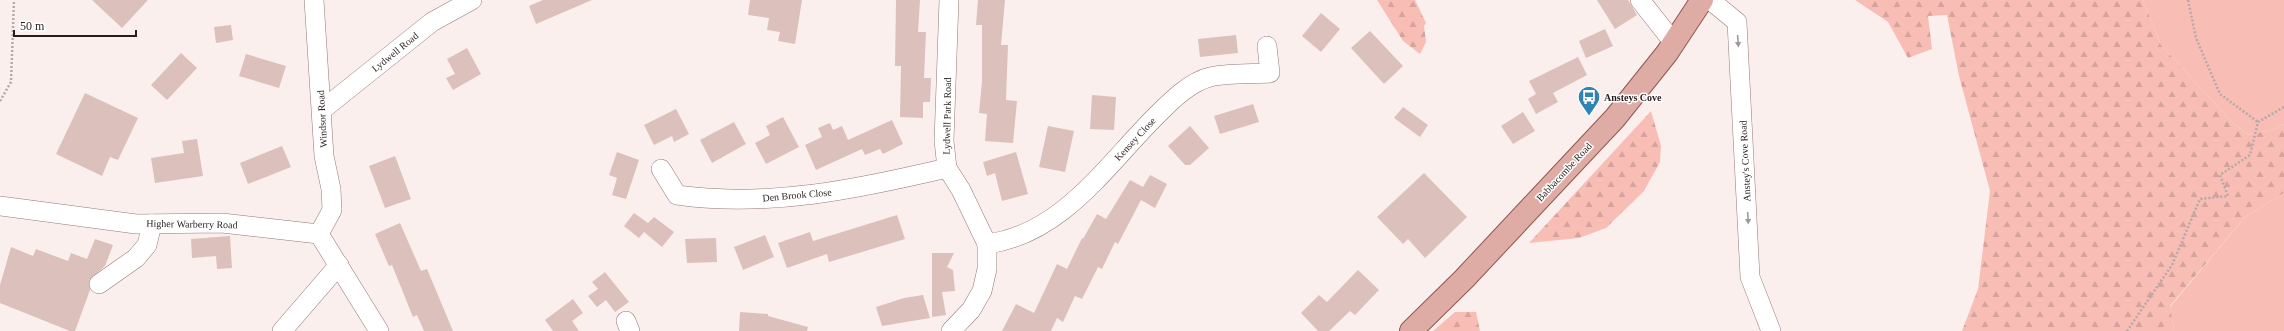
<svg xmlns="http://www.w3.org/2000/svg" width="2284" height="331" viewBox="0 0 2284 331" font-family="Georgia,serif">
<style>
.grass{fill:#f8beb5}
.forest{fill:url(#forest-firs)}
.building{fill:#dcc0bb}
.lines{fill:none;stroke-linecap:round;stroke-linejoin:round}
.minor-casing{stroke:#937975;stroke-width:20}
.major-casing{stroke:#91564e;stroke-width:24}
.path{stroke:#b5a9a8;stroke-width:2.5;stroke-dasharray:2 2;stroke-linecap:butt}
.minor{stroke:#fff;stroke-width:19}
.major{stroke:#dfaca5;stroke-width:22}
.oneway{fill:#9e9999}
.labels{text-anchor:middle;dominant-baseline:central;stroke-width:3;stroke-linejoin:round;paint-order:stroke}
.street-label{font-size:10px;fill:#281d1c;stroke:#fff}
.poi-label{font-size:10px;font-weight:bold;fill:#281d1c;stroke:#fff;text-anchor:start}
</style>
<defs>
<pattern id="forest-firs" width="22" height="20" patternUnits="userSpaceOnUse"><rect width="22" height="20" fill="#f8beb5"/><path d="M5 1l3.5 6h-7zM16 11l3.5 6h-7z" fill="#d5a39b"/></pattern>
</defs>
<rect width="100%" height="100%" fill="#fbefed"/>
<g class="grass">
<polygon points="2143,0 2284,0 2284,124 2275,129 2248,135 2232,122 2161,45"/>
<polygon points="2284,193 2284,331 2174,331 2170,307 2245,217"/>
</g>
<g class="forest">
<polygon points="1377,0 1415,0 1426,23 1424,26 1426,42 1420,54 1403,41"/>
<polygon points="1855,0 2143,0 2161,45 2232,122 2248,135 2275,129 2284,124 2284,193 2245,217 2170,306 2174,331 1962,331 1978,289 1990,191 1959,76 1947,15 1928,16 1932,49 1908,58 1888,22"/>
<polygon points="1651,111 1661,146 1660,162 1644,191 1606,228 1579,238 1529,243"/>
<polygon points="1455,312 1476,312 1480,331 1433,331"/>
</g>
<g class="building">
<polygon points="92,0 148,0 122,28"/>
<polygon points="543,0 592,0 536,24 529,6"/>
<polygon points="750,0 802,0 795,44 778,41 780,32 767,30 769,18 748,15"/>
<polygon points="896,0 920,0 918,32 926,32 924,78 931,78 930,102 923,102 923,118 900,117 901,66 895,66"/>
<polygon points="978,0 1005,0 1001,45 1008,45 1006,100 1017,101 1013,143 985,141 987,114 979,113 982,81 982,25 976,25"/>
<polygon points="1597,0 1628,0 1637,15 1615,29"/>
<polygon points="1321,13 1340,29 1321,52 1302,36"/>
<polygon points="231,25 233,40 216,43 214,27"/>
<polygon points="1605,29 1613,46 1586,58 1579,41"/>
<polygon points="1370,31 1403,66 1384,84 1351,48"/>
<polygon points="1236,35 1238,53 1200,57 1198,39"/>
<polygon points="467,48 481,74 453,90 446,78 455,74 447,59"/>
<polygon points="181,53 197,68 167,100 151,85"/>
<polygon points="246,54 286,66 279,88 239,76"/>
<polygon points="1578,57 1587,75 1553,93 1558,102 1536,114 1528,99 1536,94 1529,81"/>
<polygon points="85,93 138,118 118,160 110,157 102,176 56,154"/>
<polygon points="1092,95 1116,97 1114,130 1090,129"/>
<polygon points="1253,104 1259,122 1220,134 1214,116"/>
<polygon points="1403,107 1428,125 1420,137 1394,118"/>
<polygon points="676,109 689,134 674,142 672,136 654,145 644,125"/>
<polygon points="1523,112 1535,131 1513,144 1501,126"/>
<polygon points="783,117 799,147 766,164 755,143 770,135 766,126"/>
<polygon points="892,120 903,144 883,154 880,149 865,155 862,149 816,170 805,145 822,137 818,128 830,123 833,130 842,126 848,140"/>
<polygon points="734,122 746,144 712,163 700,140"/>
<polygon points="1048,126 1074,131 1065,172 1039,167"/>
<polygon points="1190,126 1209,148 1190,165 1185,165 1168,146"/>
<polygon points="197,139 203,176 155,183 151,158 184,153 182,141"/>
<polygon points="282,146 291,167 248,184 240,163"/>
<polygon points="617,152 639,160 626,199 612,195 617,178 609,175"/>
<polygon points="1016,152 1028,194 1002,201 995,173 987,176 983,162"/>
<polygon points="395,156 411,199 385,208 369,166"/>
<polygon points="1424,173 1467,217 1425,258 1408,239 1403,244 1377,217"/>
<polygon points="1150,175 1167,184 1155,208 1141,200 1118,244 1115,242 1102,269 1098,267 1082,299 1075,296 1063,322 1057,318 1051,331 1002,331 1016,304 1034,313 1057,264 1067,269 1082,238 1083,239 1097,214 1106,219 1130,180 1143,187"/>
<polygon points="634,213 648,223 654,217 674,232 662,247 644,232 639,238 624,226"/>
<polygon points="897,215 905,239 829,262 827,254 787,268 778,243 810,232 813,241"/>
<polygon points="400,223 421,271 427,269 453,331 424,331 417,315 413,317 392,265 389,266 375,234"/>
<polygon points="765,235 774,257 743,270 734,247"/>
<polygon points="230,236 232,268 217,269 216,256 192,258 191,239"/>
<polygon points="716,238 717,262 687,263 685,239"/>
<polygon points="95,239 113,245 105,266 89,280 90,290 75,331 70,331 0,303 0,285 11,247 33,256 36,249 68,261 71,253 87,259"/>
<polygon points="932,253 954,253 947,267 953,270 955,291 942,292 946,315 932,317"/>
<polygon points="1358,270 1379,290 1355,315 1350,311 1329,331 1318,331 1301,313 1319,295 1327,302"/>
<polygon points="605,272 629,302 615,312 606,300 597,307 588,296 598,289 592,282"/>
<polygon points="923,295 930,318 882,326 876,307 904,298"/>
<polygon points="573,299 583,313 572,321 579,331 553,331 545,320"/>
<polygon points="740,312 768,314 768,316 808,327 807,331 739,331"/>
</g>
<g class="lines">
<g class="minor-casing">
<g id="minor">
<polyline points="314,0 324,156 331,189 332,210 319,234"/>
<polyline points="949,0 944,141 947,168 961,190 987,244 987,269 982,291 971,310 951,331"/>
<polyline points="1640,0 1674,43"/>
<polyline points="1710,0 1737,22 1750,277 1771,331"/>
<polyline points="322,110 432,22 472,0"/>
<path d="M 661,169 L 677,195 C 768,208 858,189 947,168"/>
<polyline points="0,206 136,224 222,223 319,234"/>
<polyline points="319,234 379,331"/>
<path d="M 987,244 C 1063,234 1107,164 1158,114 C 1172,100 1190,82 1210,77 C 1228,73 1251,74 1270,73 L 1267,46"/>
<polyline points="99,284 136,258 147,245 152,224"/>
<polyline points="626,321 630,331"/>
<polyline points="282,331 339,265"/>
</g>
</g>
<g class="major-casing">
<polyline id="major" points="1411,331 1464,279 1615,118 1667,53 1702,0"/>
</g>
<g class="path">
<polyline points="2188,0 2196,38 2220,94 2258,122"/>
<polyline points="0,101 11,82 14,0"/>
<polyline points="2127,331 2172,265 2200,199 2228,196 2220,175 2250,155 2258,122 2284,107"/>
</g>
<use href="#minor" class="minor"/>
<use href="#major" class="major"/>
</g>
<defs><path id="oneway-solid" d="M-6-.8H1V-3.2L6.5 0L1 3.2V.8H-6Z"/></defs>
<g class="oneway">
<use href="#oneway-solid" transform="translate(1738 41) rotate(86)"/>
<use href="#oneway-solid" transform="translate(1748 218) rotate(87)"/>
</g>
<defs>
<g id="bus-pin" transform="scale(1.15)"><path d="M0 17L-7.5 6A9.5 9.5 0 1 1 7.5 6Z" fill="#3083b3" stroke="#fff"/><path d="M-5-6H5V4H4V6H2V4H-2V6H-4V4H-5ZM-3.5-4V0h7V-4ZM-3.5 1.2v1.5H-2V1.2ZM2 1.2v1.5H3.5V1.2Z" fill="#fff"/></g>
</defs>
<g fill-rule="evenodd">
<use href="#bus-pin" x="1589" y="97"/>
</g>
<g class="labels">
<g class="street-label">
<text transform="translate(395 52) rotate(-39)">Lydwell Road</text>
<text transform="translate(947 116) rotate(-89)">Lydwell Park Road</text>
<text transform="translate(322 119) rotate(-93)">Windsor Road</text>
<text transform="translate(1135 139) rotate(-47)">Kensey Close</text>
<text transform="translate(1745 161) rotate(-93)">Anstey's Cove Road</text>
<text transform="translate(1564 172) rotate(-47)">Babbacombe Road</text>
<text transform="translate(797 195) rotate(-5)">Den Brook Close</text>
<text transform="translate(192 224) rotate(1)">Higher Warberry Road</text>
</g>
<g class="poi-label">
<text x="1604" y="97">Ansteys Cove</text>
</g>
</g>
<path d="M14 30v6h122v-6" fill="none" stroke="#281d1c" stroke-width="2"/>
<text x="20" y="30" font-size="12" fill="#281d1c" stroke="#ffffff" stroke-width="3" paint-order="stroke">50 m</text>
</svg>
